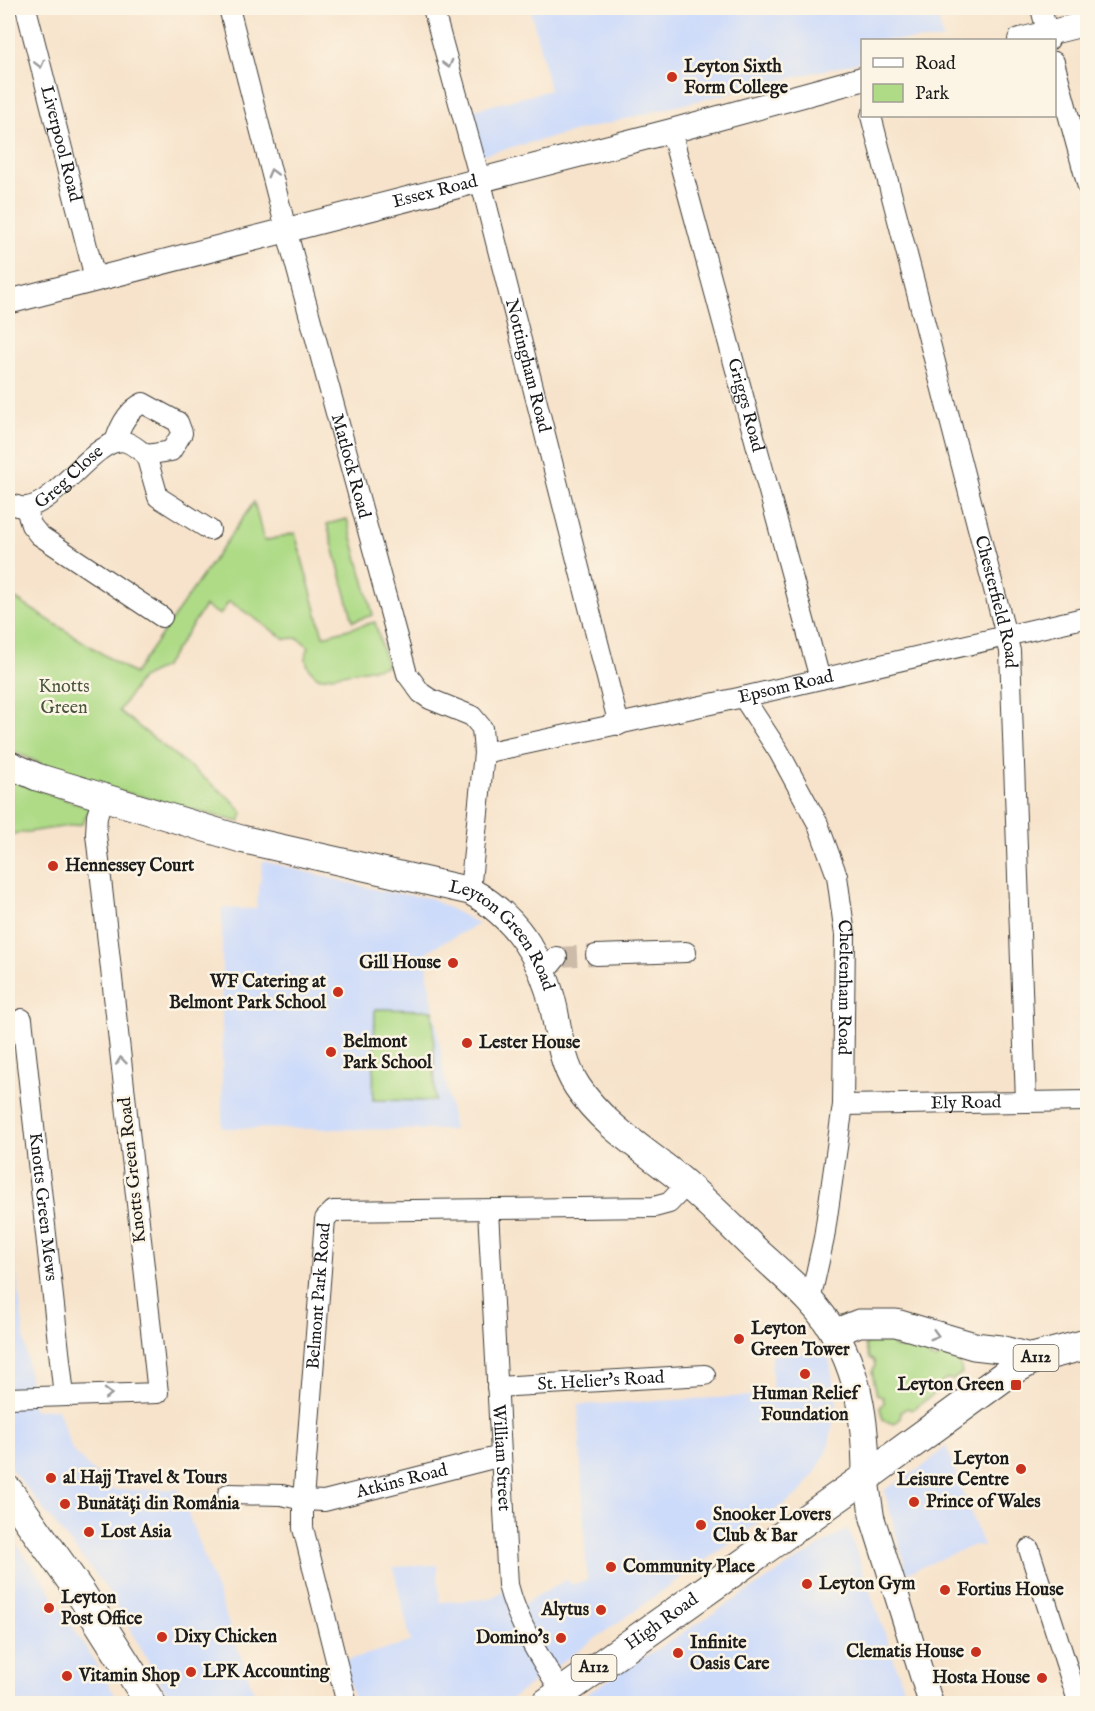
<svg xmlns="http://www.w3.org/2000/svg" width="1095" height="1711" viewBox="0 0 1095 1711" font-family="'IM FELL English',serif">
<style>
.built{fill:#cddbfa}
.green{fill:#afdb87;stroke:#667c52;stroke-width:1.5}
.lines{fill:none;stroke-linecap:round;stroke-linejoin:round}
.minor-tunnel{stroke:#cbbba8;stroke-width:20;stroke-dasharray:20 10;stroke-linecap:butt}
.minor-casing{stroke:#3d3a36;stroke-width:22}
.tertiary-casing{stroke:#3d3a36;stroke-width:26}
.secondary-casing{stroke:#3d3a36;stroke-width:29}
.primary-casing{stroke:#3d3a36;stroke-width:32}
.minor{stroke:#fff;stroke-width:20}
.tertiary{stroke:#fff;stroke-width:24}
.secondary{stroke:#fff;stroke-width:27}
.primary{stroke:#fff;stroke-width:30}
.oneway{stroke:#999}
.poi-dot{fill:#c8321e;stroke:#fcf5e5;stroke-width:2}
.labels{text-anchor:middle;dominant-baseline:central;stroke-width:5;stroke-linejoin:round;paint-order:stroke}
.shield{fill:#fcf5e5;stroke:#5f5d58;stroke-width:1.5}
.shield-label{font-size:16px;font-weight:bold;fill:#1c1c1c}
.poi-label{font-size:18px;font-weight:bold;fill:#1c1c1c;stroke:#fcf5e5;text-anchor:start}
.street-label{font-size:18px;fill:#1c1c1c;stroke:#fcf5e5}
.park-label{font-size:18px;fill:#48553c;stroke:#fcf5e5}
</style>
<rect width="100%" height="100%" fill="#fcf5e5"/>
<filter id="ink" filterUnits="userSpaceOnUse"><feTurbulence type="fractalNoise" baseFrequency=".0167" numOctaves="2"/><feDisplacementMap in="SourceGraphic" scale="12" xChannelSelector="R" yChannelSelector="G"/><feConvolveMatrix kernelMatrix="1 2 1 2 8 2 1 2 1" color-interpolation-filters="sRGB"/></filter>
<filter id="wash" filterUnits="userSpaceOnUse"><feTurbulence type="fractalNoise" baseFrequency=".008" numOctaves="4" result="noise"/><feDisplacementMap in="SourceGraphic" scale="24" xChannelSelector="R" yChannelSelector="G"/><feGaussianBlur stdDeviation="1.35" result="paint"/><feColorMatrix in="noise" values="0 0 0 0 0 0 0 0 0 0 0 0 0 0 0 0 0 1.4 0 .05"/><feComposite in="paint" operator="in"/></filter>
<g filter="url(#wash)">
<rect width="100%" height="100%" fill="#f7e3cb"/>
<g class="built">
<polygon points="530,8 936,8 943,40 862,40 862,61 701,100 477,156 466,112 550,90"/>
<polygon points="263,861 381,891 430,898 479,924 427,951 428,975 454,1130 222,1128 222,908 256,909"/>
<polygon points="8,1202 33,1410 58,1409 72,1450 112,1490 179,1489 258,1703 172,1703 107,1589 8,1465"/>
<polygon points="828,1352 837,1403 828,1449 817,1470 800,1493 505,1703 355,1703 343,1661 411,1642 393,1567 437,1565 440,1602 489,1599 513,1586 523,1604 567,1579 571,1584 587,1581 578,1405 773,1395 771,1355"/>
<polygon points="946,1446 983,1546 974,1545 907,1573 884,1490 924,1466"/>
<polygon points="848,1528 909,1703 574,1703 594,1689"/>
<polygon points="8,1533 46,1584 120,1703 16,1703 8,1652"/>
</g>
<g class="green">
<path d="M 254,502 L 264,541 L 295,533 L 323,636 L 375,622 L 387,666 L 320,678 C 308,671 302,660 309,647 L 298,638 L 285,639 L 229,601 L 220,615 L 205,606 L 164,667 L 141,678 L 119,711 L 232,800 L 243,813 L 240,822 L 100,786 L 61,773 L 8,749 L 8,594 L 134,674 Z"/>
<polygon points="347,519 373,615 353,621 327,524"/>
<polygon points="8,779 90,808 82,824 8,835"/>
<polygon points="375,1009 433,1010 435,1101 373,1100"/>
<polygon points="875,1337 892,1342 894,1347 901,1349 905,1345 929,1352 930,1358 937,1360 942,1355 959,1360 962,1373 952,1380 947,1379 941,1383 941,1389 912,1410 907,1408 901,1412 900,1419 894,1424 883,1420 880,1408 884,1403 883,1397 877,1395 872,1372 875,1366 874,1361 869,1358 865,1345"/>
</g>
</g>
<g filter="url(#ink)">
<g class="lines">
<polyline class="minor-tunnel" points="557,957 596,955"/>
<g class="minor-casing">
<g id="minor">
<path id="s1" d="M 26,8 L 95,278"/>
<path id="s2" d="M 229,8 L 286,229 L 407,674 L 421,693 L 430,699 L 472,716 L 482,728 L 484,753 L 470,891"/>
<path id="s3" d="M 433,8 L 480,179 L 619,725"/>
<polyline points="1041,8 1049,40"/>
<polyline points="1054,62 1088,187"/>
<path id="s4" d="M 871,116 L 1010,651 L 1026,1102"/>
<path id="s5" d="M 671,131 L 820,679"/>
<path d="M 115,442 C 120,426 128,410 143,403 L 178,422 L 182,433 L 171,451 L 146,455"/>
<path id="s6" d="M 8,503 C 13,505 20,508 26,507 C 57,505 97,434 126,442 C 133,444 140,451 146,455 L 158,497 L 210,530"/>
<polyline points="26,508 31,525 39,535 162,617"/>
<path id="s7" d="M 743,697 L 779,752 L 818,824 L 837,876 L 845,935 L 843,1105 L 824,1238 L 810,1301"/>
<path id="s8" d="M 484,753 L 743,697 L 1088,617"/>
<polyline points="596,955 686,952"/>
<polyline points="544,973 557,957"/>
<path id="s9" d="M 22,1019 L 64,1396"/>
<path id="s10" d="M 843,1105 L 1088,1101"/>
<path id="s11" d="M 488,1210 L 508,1585 C 518,1624 540,1659 562,1692"/>
<path id="s12" d="M 497,1387 L 705,1375"/>
<polyline points="8,1398 158,1393 96,834 97,816 103,797"/>
<path id="s13" d="M 228,1494 L 282,1495 L 303,1500 L 324,1501 L 501,1456"/>
<polyline points="1029,1549 1079,1704"/>
<path id="s14" d="M 347,1704 L 303,1528 L 303,1500 L 325,1219 L 333,1211 L 654,1207 L 669,1203 L 687,1184"/>
</g>
</g>
<g class="tertiary-casing">
<g id="tertiary">
<polyline points="1020,40 1088,23"/>
<path id="s15" d="M 8,302 L 671,131 L 862,79"/>
<polyline points="866,1477 872,1517 931,1704"/>
</g>
</g>
<g class="secondary-casing">
<g id="secondary">
<path id="s16" d="M 8,764 L 37,777 L 241,839 L 470,891 C 516,916 543,959 554,1009 C 559,1035 562,1063 577,1086 C 601,1123 640,1147 674,1174 C 703,1197 730,1225 757,1251 C 775,1267 793,1283 810,1301 C 856,1350 866,1412 866,1477"/>
<polyline points="834,1333 859,1323 896,1323 974,1346 1000,1349 1034,1358"/>
</g>
</g>
<g class="primary-casing">
<g id="primary">
<polyline points="8,1491 80,1592 151,1704"/>
<path id="s17" d="M 546,1704 L 866,1477 L 1011,1371 L 1034,1358 L 1088,1344"/>
</g>
</g>
<use href="#minor" class="minor"/>
<use href="#tertiary" class="tertiary"/>
<use href="#secondary" class="secondary"/>
<use href="#primary" class="primary"/>
</g>
<defs><path id="oneway-chevron" d="M-2-3.5L2.5 0L-2 3.5" fill="none" stroke-width="1.6" stroke-linecap="round" stroke-linejoin="round" transform="scale(1.5)"/></defs>
<g class="oneway">
<use href="#oneway-chevron" transform="translate(40 64) rotate(76)"/>
<use href="#oneway-chevron" transform="translate(448 64) rotate(75)"/>
<use href="#oneway-chevron" transform="translate(272 173) rotate(-105)"/>
<use href="#oneway-chevron" transform="translate(121 1061) rotate(-96)"/>
<use href="#oneway-chevron" transform="translate(935 1335) rotate(16)"/>
<use href="#oneway-chevron" transform="translate(108 1394) rotate(-1)"/>
</g>
</g>
<g class="poi-dot">
<circle cx="672" cy="77" r="6"/>
<circle cx="53" cy="866" r="6"/>
<circle cx="453" cy="963" r="6"/>
<circle cx="338" cy="992" r="6"/>
<circle cx="467" cy="1043" r="6"/>
<circle cx="331" cy="1052" r="6"/>
<circle cx="739" cy="1339" r="6"/>
<circle cx="805" cy="1374" r="6"/>
<rect x="1010" y="1379" width="12" height="12" rx="3"/>
<circle cx="1021" cy="1469" r="6"/>
<circle cx="51" cy="1478" r="6"/>
<circle cx="914" cy="1502" r="6"/>
<circle cx="65" cy="1504" r="6"/>
<circle cx="701" cy="1525" r="6"/>
<circle cx="89" cy="1532" r="6"/>
<circle cx="611" cy="1567" r="6"/>
<circle cx="807" cy="1584" r="6"/>
<circle cx="945" cy="1590" r="6"/>
<circle cx="49" cy="1608" r="6"/>
<circle cx="601" cy="1610" r="6"/>
<circle cx="162" cy="1637" r="6"/>
<circle cx="561" cy="1638" r="6"/>
<circle cx="976" cy="1652" r="6"/>
<circle cx="678" cy="1653" r="6"/>
<circle cx="191" cy="1672" r="6"/>
<circle cx="67" cy="1676" r="6"/>
<circle cx="1042" cy="1678" r="6"/>
</g>
<g class="labels">
<g class="shield">
<rect x="1013.5" y="1345" width="45" height="26" rx="4.5"/>
<rect x="571.5" y="1655" width="45" height="26" rx="4.5"/>
</g>
<g class="shield-label">
<text x="1036" y="1358">A112</text>
<text x="594" y="1668">A112</text>
</g>
<g class="poi-label">
<text x="684" y="67">Leyton Sixth<tspan x="684" dy="21">Form College</tspan></text>
<text x="65" y="866">Hennessey Court</text>
<text x="441" y="963" text-anchor="end">Gill House</text>
<text x="326" y="982" text-anchor="end">WF Catering at<tspan x="326" dy="21">Belmont Park School</tspan></text>
<text x="343" y="1042">Belmont<tspan x="343" dy="21">Park School</tspan></text>
<text x="479" y="1043">Lester House</text>
<text x="751" y="1329">Leyton<tspan x="751" dy="21">Green Tower</tspan></text>
<text x="1004" y="1385" text-anchor="end">Leyton Green</text>
<text x="805" y="1394" text-anchor="middle">Human Relief<tspan x="805" dy="21">Foundation</tspan></text>
<text x="1009" y="1459" text-anchor="end">Leyton<tspan x="1009" dy="21">Leisure Centre</tspan></text>
<text x="63" y="1478">al Hajj Travel &amp; Tours</text>
<text x="926" y="1502">Prince of Wales</text>
<text x="77" y="1504">Bunătăți din România</text>
<text x="713" y="1515">Snooker Lovers<tspan x="713" dy="21">Club &amp; Bar</tspan></text>
<text x="101" y="1532">Lost Asia</text>
<text x="623" y="1567">Community Place</text>
<text x="819" y="1584">Leyton Gym</text>
<text x="957" y="1590">Fortius House</text>
<text x="61" y="1598">Leyton<tspan x="61" dy="21">Post Office</tspan></text>
<text x="589" y="1610" text-anchor="end">Alytus</text>
<text x="174" y="1637">Dixy Chicken</text>
<text x="549" y="1638" text-anchor="end">Domino's</text>
<text x="690" y="1643">Infinite<tspan x="690" dy="21">Oasis Care</tspan></text>
<text x="964" y="1652" text-anchor="end">Clematis House</text>
<text x="203" y="1672">LPK Accounting</text>
<text x="79" y="1676">Vitamin Shop</text>
<text x="1030" y="1678" text-anchor="end">Hosta House</text>
</g>
<g class="street-label">
<text stroke="none"><textPath href="#s1" startOffset="140">Liverpool Road</textPath></text>
<text stroke="none"><textPath href="#s15" startOffset="441">Essex Road</textPath></text>
<text stroke="none"><textPath href="#s3" startOffset="370">Nottingham Road</textPath></text>
<text stroke="none"><textPath href="#s5" startOffset="284">Griggs Road</textPath></text>
<text stroke="none"><textPath href="#s2" startOffset="474">Matlock Road</textPath></text>
<text stroke="none"><textPath href="#s6" startOffset="72">Greg Close</textPath></text>
<text stroke="none"><textPath href="#s4" startOffset="502">Chesterfield Road</textPath></text>
<text stroke="none"><textPath href="#s8" startOffset="309">Epsom Road</textPath></text>
<text stroke="none"><textPath href="#s16" startOffset="534">Leyton Green Road</textPath></text>
<text stroke="none"><textPath href="#s7" startOffset="315">Cheltenham Road</textPath></text>
<text stroke="none"><textPath href="#s10" startOffset="123">Ely Road</textPath></text>
<text transform="translate(133 1170) rotate(-96)">Knotts Green Road</text>
<text stroke="none"><textPath href="#s9" startOffset="189">Knotts Green Mews</textPath></text>
<text stroke="none"><textPath href="#s14" startOffset="414">Belmont Park Road</textPath></text>
<text stroke="none"><textPath href="#s12" startOffset="104">St. Helier's Road</textPath></text>
<text stroke="none"><textPath href="#s11" startOffset="248">William Street</textPath></text>
<text stroke="none"><textPath href="#s13" startOffset="177">Atkins Road</textPath></text>
<text stroke="none"><textPath href="#s17" startOffset="142">High Road</textPath></text>
</g>
<g class="park-label">
<text x="64" y="687">Knotts<tspan x="64" dy="21">Green</tspan></text>
</g>
</g>
<rect width="1095" height="1711" fill="none" stroke="#fcf5e5" stroke-width="30"/>
<rect x="861" y="39" width="195" height="78" fill="#fcf5e5" stroke="#a29e95" stroke-width="1.5"/>
<rect x="873" y="58" width="30" height="9" fill="#ffffff" stroke="#a29e95" stroke-width="1.5"/>
<text x="915" y="69" font-size="18" fill="#1c1c1c">Road</text>
<rect x="873" y="84" width="30" height="18" fill="#afdb87" stroke="#a29e95" stroke-width="1.5"/>
<text x="915" y="99" font-size="18" fill="#1c1c1c">Park</text>
</svg>
